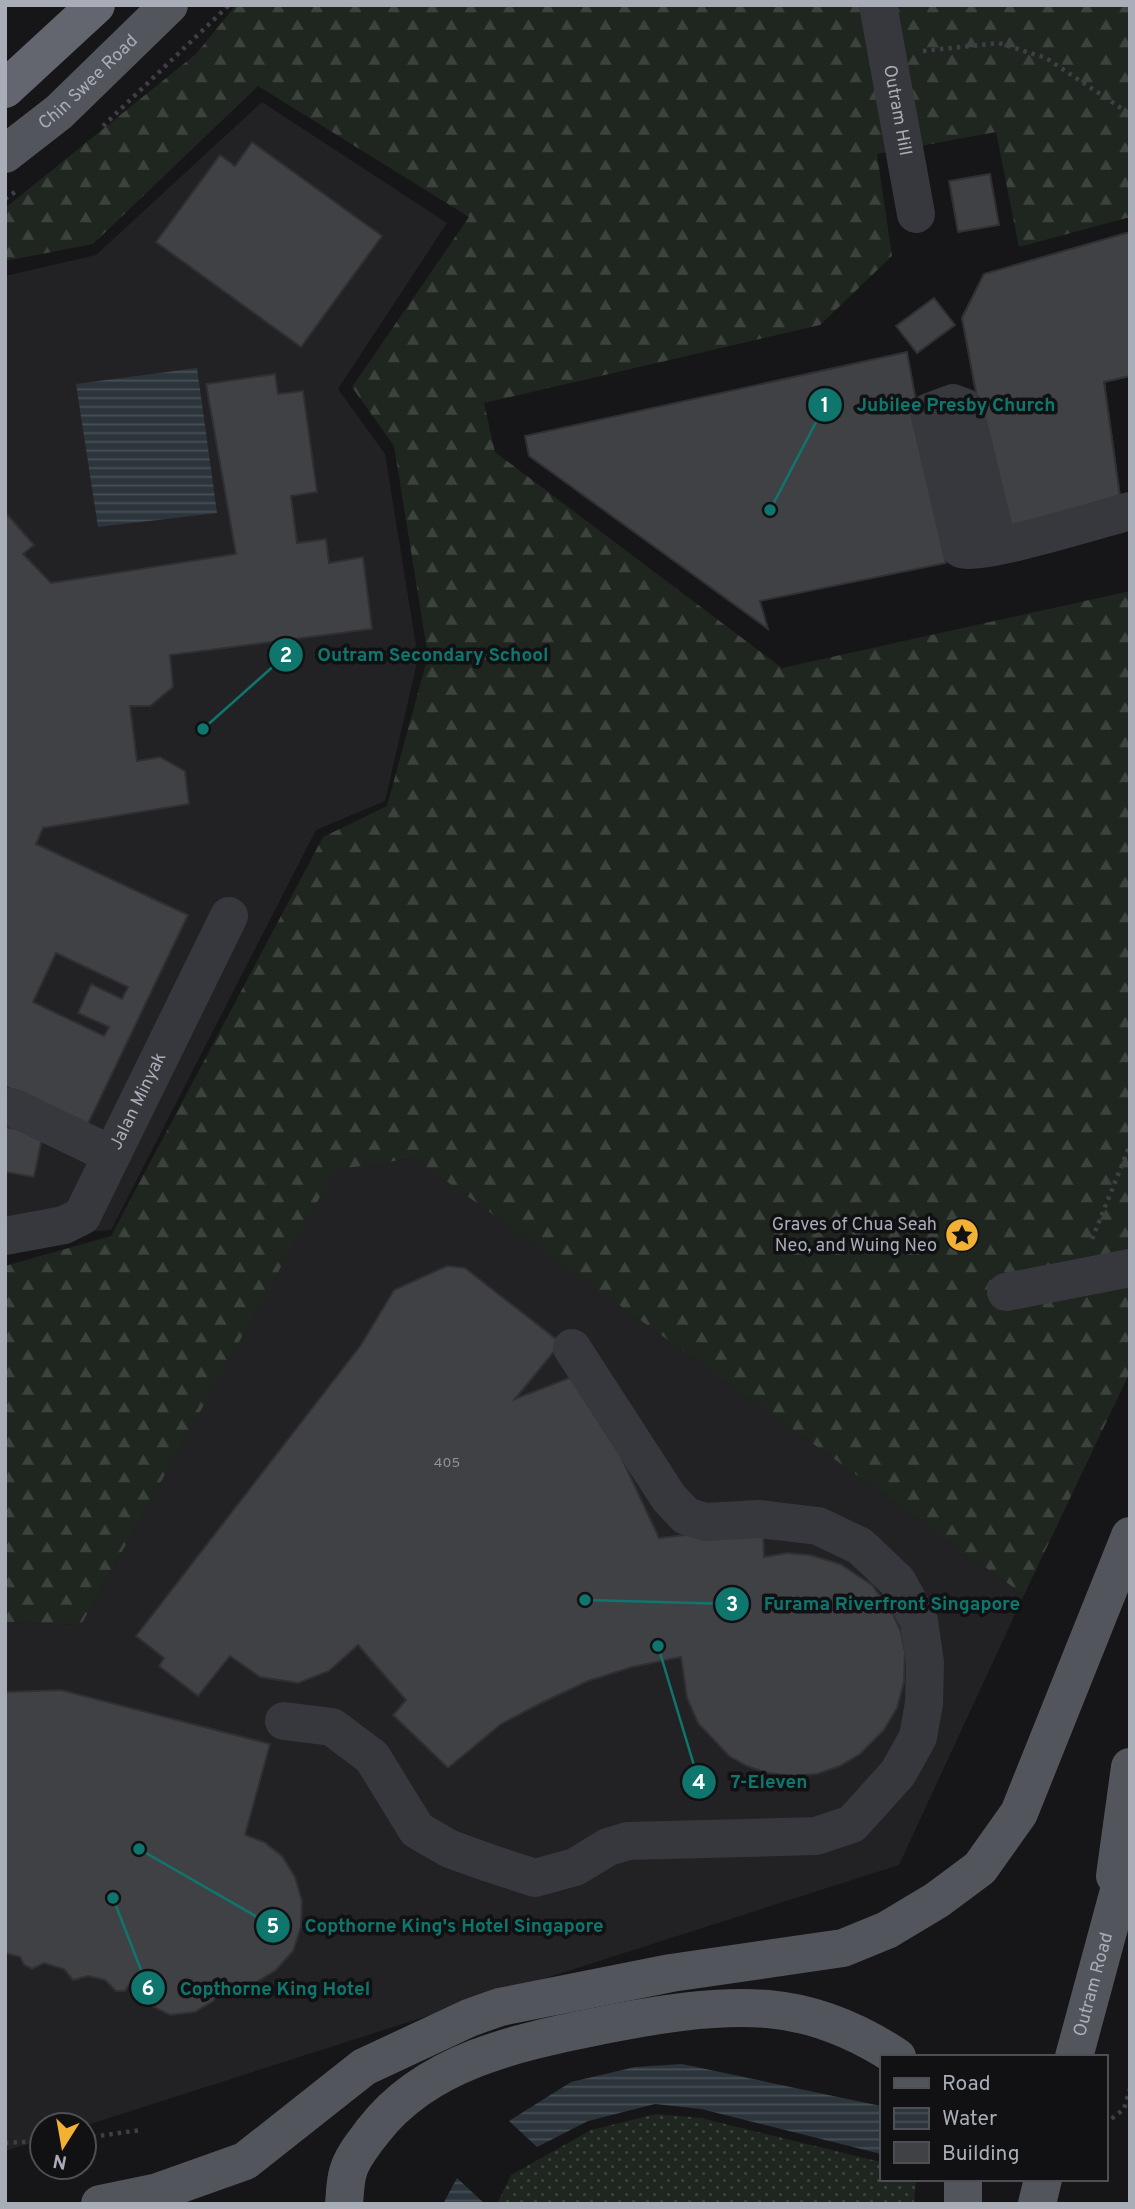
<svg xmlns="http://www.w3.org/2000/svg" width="1135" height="2209" viewBox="0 0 1135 2209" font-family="Overpass,sans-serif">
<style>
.built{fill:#222225}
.grass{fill:url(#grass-dots)}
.forest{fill:url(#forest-firs)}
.water{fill:url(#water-rules)}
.building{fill:#404145;stroke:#303034;stroke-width:2;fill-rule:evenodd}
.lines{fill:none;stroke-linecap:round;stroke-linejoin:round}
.path{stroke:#3d3f44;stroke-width:4.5;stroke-dasharray:3.5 5;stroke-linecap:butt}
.minor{stroke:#37383d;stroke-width:38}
.major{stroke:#53555c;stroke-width:38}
.highway{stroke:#63666e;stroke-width:38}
.labels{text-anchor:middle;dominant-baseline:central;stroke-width:7;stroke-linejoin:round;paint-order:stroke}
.number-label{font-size:14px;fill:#8e929b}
.street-label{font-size:18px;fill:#a8adb8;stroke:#111113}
.poi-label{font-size:18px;fill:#a8adb8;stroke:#111113;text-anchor:end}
.leader{fill:none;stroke:#0f766e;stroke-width:2.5}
.callout-dot{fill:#0f766e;stroke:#111113;stroke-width:2.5}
.mark-label{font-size:21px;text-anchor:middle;font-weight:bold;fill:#fff}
.callout-label{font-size:19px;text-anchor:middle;font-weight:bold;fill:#0f766e;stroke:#111113;stroke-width:7;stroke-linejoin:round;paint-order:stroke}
</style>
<defs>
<pattern id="grass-dots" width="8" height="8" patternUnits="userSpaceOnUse" patternTransform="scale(1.75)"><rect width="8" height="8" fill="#1e261f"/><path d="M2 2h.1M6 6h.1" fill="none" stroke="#3c433d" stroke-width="1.8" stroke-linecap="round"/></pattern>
<pattern id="forest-firs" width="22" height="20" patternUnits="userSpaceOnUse" patternTransform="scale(1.75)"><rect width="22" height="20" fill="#1e261f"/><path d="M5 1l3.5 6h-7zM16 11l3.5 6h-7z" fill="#3c433d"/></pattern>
<pattern id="water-rules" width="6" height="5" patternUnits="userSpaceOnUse" patternTransform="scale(1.75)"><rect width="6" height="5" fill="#2c353c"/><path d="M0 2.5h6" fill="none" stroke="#485056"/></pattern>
</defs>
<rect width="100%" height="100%" fill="#161618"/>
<g class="built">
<polygon points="262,102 447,223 338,389 385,454 418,658 385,801 316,830 111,1230 5,1238 5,276 96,255"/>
<polygon points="415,1158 1024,1595 899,1865 84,2126 42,2125 42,2140 5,2151 5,1622 81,1625 335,1169"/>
</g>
<polygon class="grass" points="656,2114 701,2118 881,2162 881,2179 916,2179 914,2204 497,2204 511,2175 591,2130"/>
<polygon class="forest" points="236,5 1130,5 1130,217 1019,247 996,132 877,154 892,256 820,325 484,403 495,452 782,668 1130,591 1130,1372 1024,1595 414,1158 335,1170 81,1625 5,1622 5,1266 111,1236 323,837 387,806 428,656 394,446 352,387 469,217 258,86 93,244 5,261 5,208 196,54"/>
<g class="water">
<polygon points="197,368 217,513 98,527 76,384"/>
<polygon points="682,2064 881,2106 881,2154 701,2109 655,2104 588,2121 537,2147 509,2121 571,2082 635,2067"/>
<polygon points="457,2178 485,2204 443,2204"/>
</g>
<g class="building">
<polygon points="252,142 382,236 301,347 156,242 220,155 235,166"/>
<polygon points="990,174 999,225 958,232 949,181"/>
<polygon points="1130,232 1130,376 1104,382 1120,497 1002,530 962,318 984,274"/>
<polygon points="1130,232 1130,376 1104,382 1120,497 1002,530 962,318 984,274"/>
<polygon points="934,298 955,325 917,353 896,326"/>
<polygon points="907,352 946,563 760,601 768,629 529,456 525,436"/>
<path d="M 275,374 L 278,394 L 303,391 L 317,492 L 291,496 L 297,543 L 326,539 L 329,563 L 363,557 L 372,629 L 170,655 L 173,687 L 150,706 L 130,706 L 137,761 L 160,757 L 185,771 L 189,804 L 43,828 L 36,844 L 188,915 L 86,1128 L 5,1086 L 5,512 L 34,545 L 23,554 L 51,583 L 236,554 L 206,384 ZM 56,953 L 128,987 L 122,999 L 91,984 L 78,1013 L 109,1027 L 104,1036 L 33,1002 Z"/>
<polygon points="5,1127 43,1133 34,1177 5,1172"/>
<polygon points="447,1266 465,1268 561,1343 515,1399 582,1373 659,1538 763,1526 764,1557 787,1553 810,1555 840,1564 872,1585 893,1614 901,1632 905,1652 904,1682 897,1708 884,1730 860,1754 840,1766 817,1774 792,1776 767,1773 747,1766 729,1756 698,1723 687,1698 681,1657 632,1667 588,1681 541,1703 501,1724 448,1768 393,1715 406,1700 358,1645 329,1671 298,1683 260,1677 230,1656 198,1696 159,1666 164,1658 136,1636 361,1345 394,1290"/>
<polygon points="61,1690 270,1744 245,1835 264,1842 282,1856 295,1877 302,1901 301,1927 293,1951 276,1970 254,1984 226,1983 213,2001 195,2012 170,2015 146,2003 139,1989 129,1985 125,1991 116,1991 105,1980 88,1976 73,1980 64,1969 44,1963 32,1969 24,1965 20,1957 5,1953 5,1692"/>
</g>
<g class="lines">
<g class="path">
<polyline points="923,51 999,43 1046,58 1130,114"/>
<polyline points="103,126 229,5"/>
<polyline points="5,199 15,192"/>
<polyline points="1092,1239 1130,1145"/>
<polyline points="1105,2124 1124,2109 1130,2089"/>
<polyline points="84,2138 141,2130"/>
<polyline points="5,2143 42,2141"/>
</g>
<g class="minor">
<path id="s1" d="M 878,5 L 916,214"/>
<path d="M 998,545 L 964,407 L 953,403 L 929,412 L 961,549 C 979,557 1103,518 1130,511"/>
<polyline points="12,1107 112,1155"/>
<path id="s2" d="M 5,1236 L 64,1225 L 82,1216 L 229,916"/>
<polyline points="1006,1292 1130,1268"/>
<polyline points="284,1721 332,1727 372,1757 417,1830 450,1849 489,1863 535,1878 575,1867 608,1847 628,1841 816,1836 852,1824 898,1773 918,1737 924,1703 925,1663 919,1621 897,1581 860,1546 818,1526 759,1519 705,1522 686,1516 669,1498 572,1348"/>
</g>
<g class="major">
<path id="s3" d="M 5,154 L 59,112 L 169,5"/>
<polyline points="1115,1876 1130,1767"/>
<path id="s4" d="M 1074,2057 L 1130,1850"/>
<polyline points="100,2204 158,2192 245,2161 364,2067 469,2018 500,2007 671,1973 843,1948 887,1930 937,1900 980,1868 1019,1813 1130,1536"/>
<path d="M 344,2204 C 345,2194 345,2182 348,2172 C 352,2157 364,2143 373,2131 C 427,2061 516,2043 599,2026 C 653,2015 712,2005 768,2009 C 814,2013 859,2032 897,2057"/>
<polyline points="963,2204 963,2179"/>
<polyline points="1037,2204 1043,2179"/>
</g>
<polyline class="highway" points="5,89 96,5"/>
</g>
<defs>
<g id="sight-disc" transform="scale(1.75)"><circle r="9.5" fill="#f2b134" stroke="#111113"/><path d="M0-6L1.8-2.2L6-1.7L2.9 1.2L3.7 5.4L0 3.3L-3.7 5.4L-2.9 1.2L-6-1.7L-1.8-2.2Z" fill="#111"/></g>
</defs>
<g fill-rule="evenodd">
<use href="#sight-disc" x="962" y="1235"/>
</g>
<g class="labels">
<g class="number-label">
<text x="447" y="1463">405</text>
</g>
<g class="street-label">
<text stroke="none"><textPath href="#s3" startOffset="110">Chin Swee Road</textPath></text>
<text stroke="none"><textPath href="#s1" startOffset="107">Outram Hill</textPath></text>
<text stroke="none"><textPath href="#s2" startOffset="208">Jalan Minyak</textPath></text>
<text stroke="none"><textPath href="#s4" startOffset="75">Outram Road</textPath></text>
</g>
<g class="poi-label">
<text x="937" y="1225">Graves of Chua Seah<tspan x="937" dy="21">Neo, and Wuing Neo</tspan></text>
</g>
</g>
<path class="leader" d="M770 510L825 405M203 729L286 655M585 1600L732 1604M658 1646L699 1782M139 1849L273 1926M113 1898L148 1988"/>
<g class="callout-dot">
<circle cx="770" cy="510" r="7"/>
<circle cx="203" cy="729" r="7"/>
<circle cx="585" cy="1600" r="7"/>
<circle cx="658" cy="1646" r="7"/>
<circle cx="139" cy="1849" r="7"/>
<circle cx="113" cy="1898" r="7"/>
<circle cx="825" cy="405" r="18"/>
<circle cx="286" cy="655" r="18"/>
<circle cx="732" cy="1604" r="18"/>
<circle cx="699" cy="1782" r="18"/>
<circle cx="273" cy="1926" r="18"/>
<circle cx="148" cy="1988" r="18"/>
</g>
<g class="mark-label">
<text x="825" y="412">1</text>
<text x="286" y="662">2</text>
<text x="732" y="1611">3</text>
<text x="699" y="1789">4</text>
<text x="273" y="1933">5</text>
<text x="148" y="1995">6</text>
</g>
<g class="callout-label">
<text x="956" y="411">Jubilee Presby Church</text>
<text x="433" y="661">Outram Secondary School</text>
<text x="892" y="1610">Furama Riverfront Singapore</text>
<text x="769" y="1788">7-Eleven</text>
<text x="454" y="1932">Copthorne King's Hotel Singapore</text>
<text x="275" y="1995">Copthorne King Hotel</text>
</g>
<rect width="1135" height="2209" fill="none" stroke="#a8adb8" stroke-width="14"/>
<rect x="880" y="2055" width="228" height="126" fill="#111113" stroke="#4d4f55" stroke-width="2"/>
<rect x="894" y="2078" width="35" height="10" fill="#53555c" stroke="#4d4f55" stroke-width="2"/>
<text x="942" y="2090" font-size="21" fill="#a8adb8">Road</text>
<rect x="894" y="2108" width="35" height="21" fill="url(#water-rules)" stroke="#4d4f55" stroke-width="2"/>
<text x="942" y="2125" font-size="21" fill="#a8adb8">Water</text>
<rect x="894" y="2142" width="35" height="21" fill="#404145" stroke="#4d4f55" stroke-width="2"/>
<text x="942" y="2160" font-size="21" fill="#a8adb8">Building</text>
<g transform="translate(63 2146) rotate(191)"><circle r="33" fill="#111113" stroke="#4d4f55" stroke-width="2"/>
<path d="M0-5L12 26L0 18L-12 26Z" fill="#f2b134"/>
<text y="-10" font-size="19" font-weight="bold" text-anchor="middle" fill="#a8adb8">N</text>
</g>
</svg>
